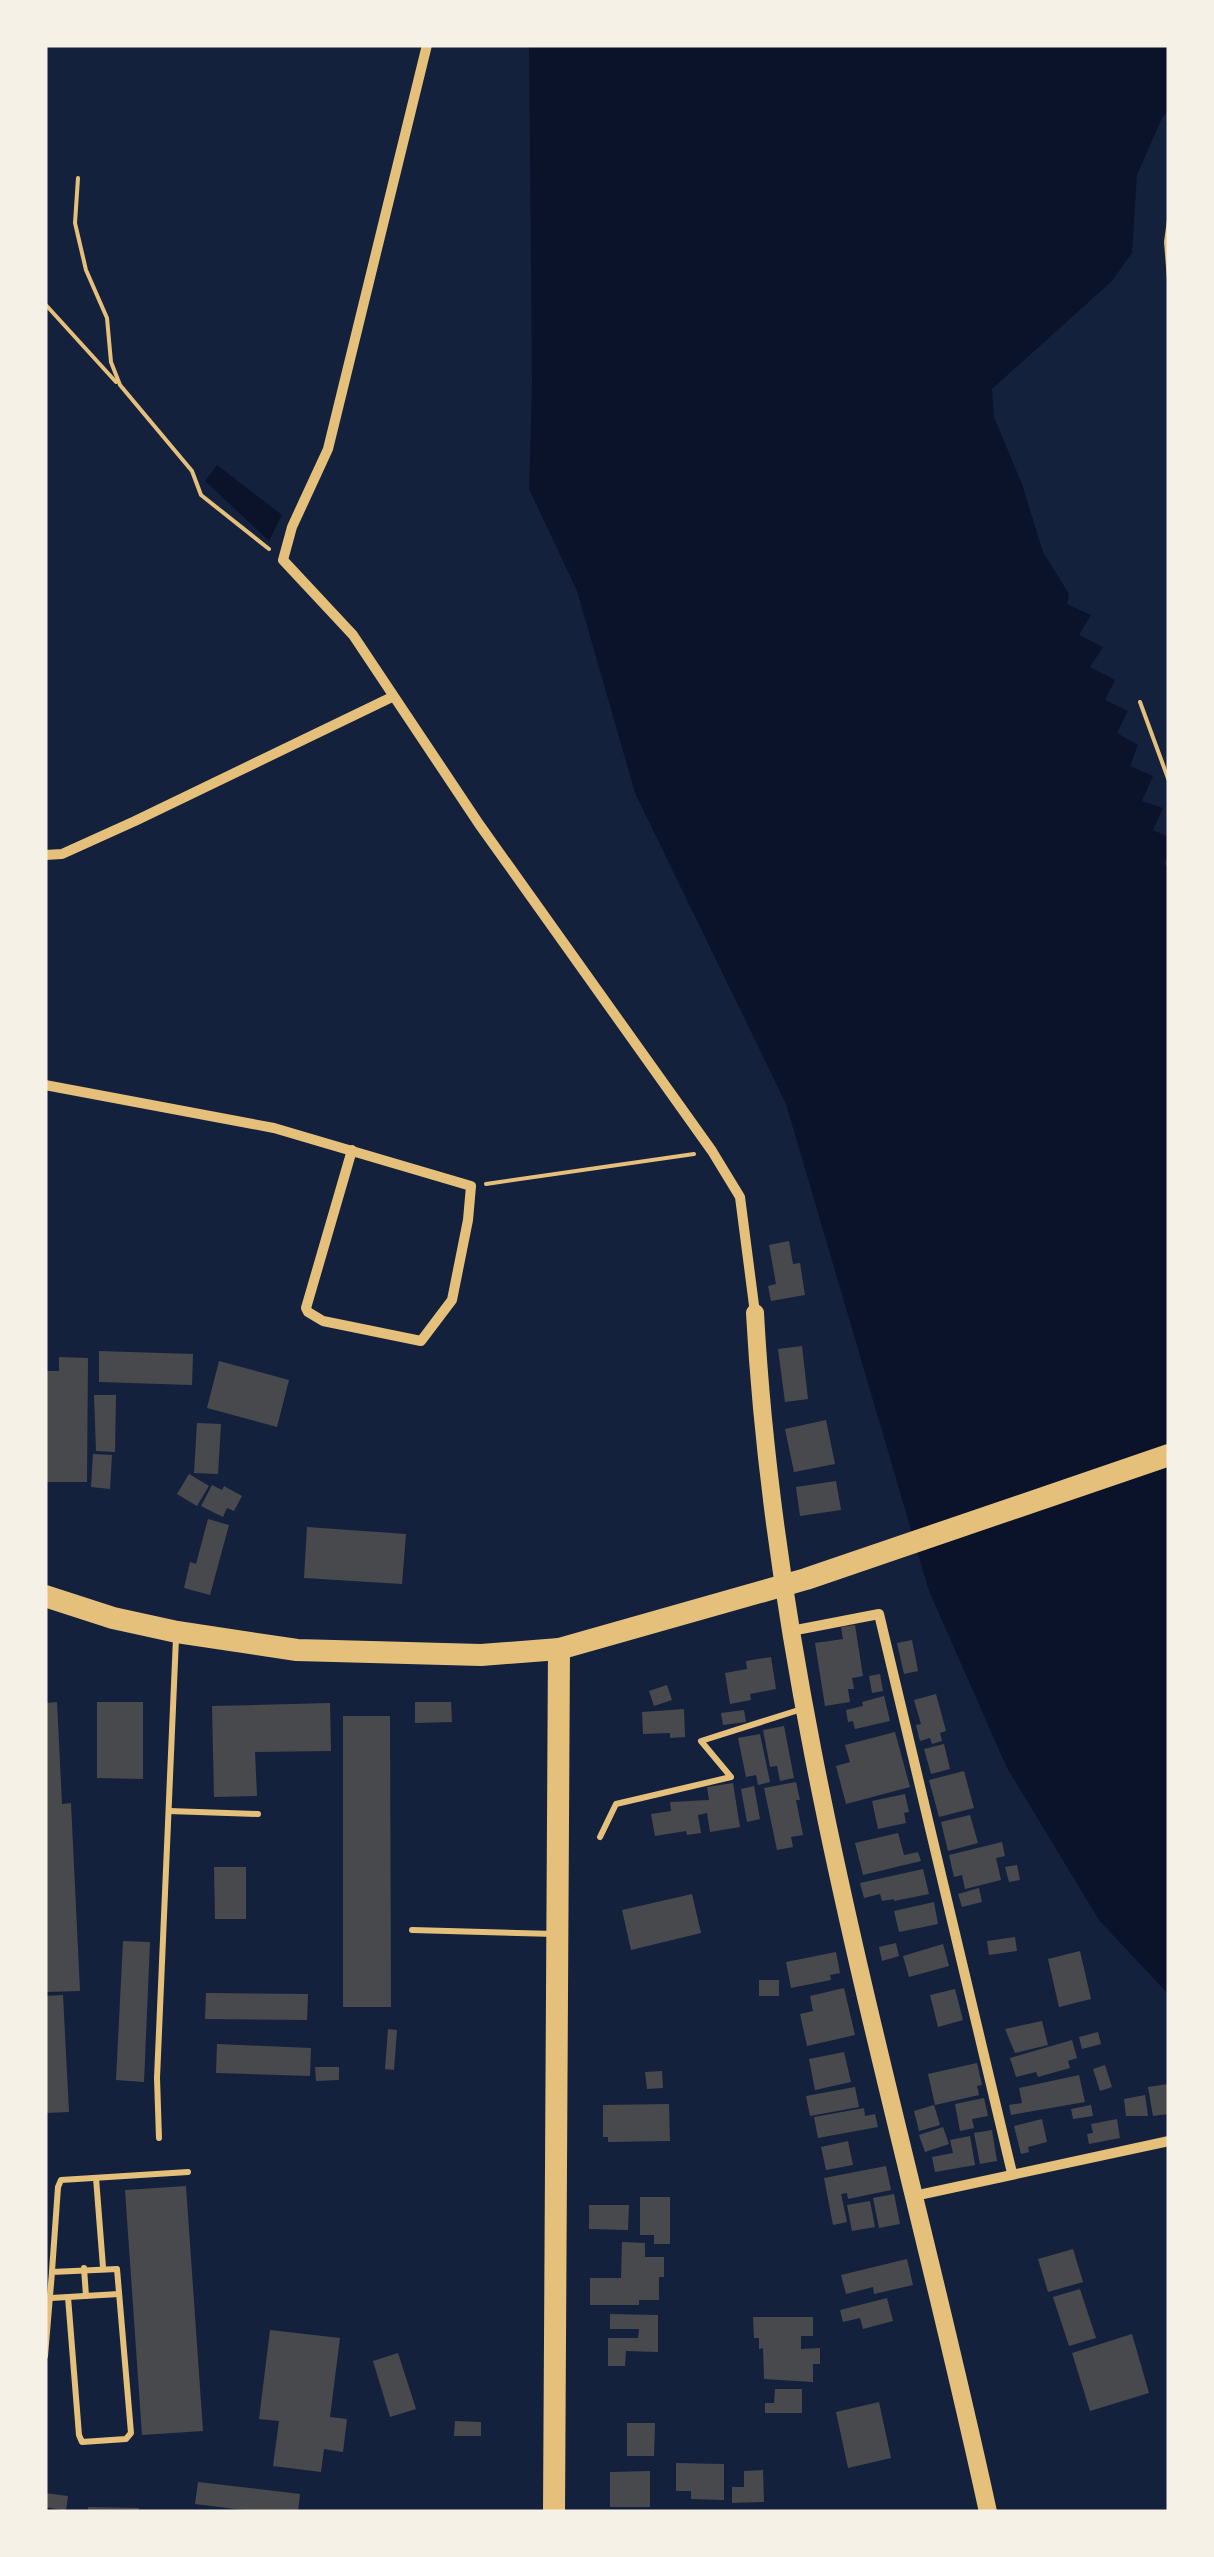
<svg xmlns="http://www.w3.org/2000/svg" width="1214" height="2557" viewBox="0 0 1214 2557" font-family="Raleway,sans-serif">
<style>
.water{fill:#0b132b}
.building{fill:#48494c}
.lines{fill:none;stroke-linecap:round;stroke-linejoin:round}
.path{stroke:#e5c07b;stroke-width:4}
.service{stroke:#e5c07b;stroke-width:6}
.minor{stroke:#e5c07b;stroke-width:10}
.tertiary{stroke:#e5c07b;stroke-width:18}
.trunk{stroke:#e5c07b;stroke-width:22}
</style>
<rect width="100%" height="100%" fill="#14213d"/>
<g class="water">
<polygon points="529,45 1169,45 1169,110 1162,118 1137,175 1132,253 1112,281 992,389 994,417 1022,484 1043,552 1069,594 1067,604 1091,615 1079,635 1103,647 1090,667 1115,680 1105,700 1128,711 1117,733 1138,745 1130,766 1153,776 1142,801 1163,808 1153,830 1169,837 1169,853 1164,864 1169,867 1169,1995 1099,1920 1007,1768 929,1591 786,1104 635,793 577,591 529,489 532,384"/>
<polygon points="217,465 282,515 269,541 205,481"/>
</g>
<g class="building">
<polygon points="789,1241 793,1264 800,1263 805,1295 771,1301 768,1286 776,1284 769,1245"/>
<polygon points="802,1346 808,1399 785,1402 778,1349"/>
<polygon points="99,1351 193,1354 192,1385 99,1382"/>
<polygon points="59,1357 88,1358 87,1482 45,1482 45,1371 59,1371"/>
<polygon points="219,1361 289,1380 277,1427 207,1408"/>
<polygon points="94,1395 116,1395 115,1452 96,1451"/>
<polygon points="826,1420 835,1464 794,1472 785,1429"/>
<polygon points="197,1423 221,1424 218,1474 194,1473"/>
<polygon points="93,1454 112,1455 110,1489 91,1487"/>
<polygon points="189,1474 209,1486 197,1506 177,1494"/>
<polygon points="836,1481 841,1510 800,1516 796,1487"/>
<polygon points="212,1485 222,1490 224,1486 242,1496 234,1511 227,1508 223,1517 201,1506"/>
<polygon points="208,1519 229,1525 210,1595 184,1588 190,1562 196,1564"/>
<polygon points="307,1527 406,1534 402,1584 304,1578"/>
<polygon points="855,1625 863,1676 852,1678 854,1689 848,1689 850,1702 825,1706 815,1643 843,1639 841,1627"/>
<polygon points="912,1640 918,1671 904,1674 897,1643"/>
<polygon points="771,1657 776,1689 750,1694 751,1700 730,1704 725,1673 747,1669 746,1661"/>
<polygon points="880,1674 883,1691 872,1693 869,1676"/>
<polygon points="667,1685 672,1700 654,1706 649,1691"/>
<polygon points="936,1694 946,1731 940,1733 942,1741 932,1744 930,1738 920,1741 916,1725 921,1724 914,1700"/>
<polygon points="884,1696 890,1721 855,1729 853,1721 848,1722 846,1710 863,1706 862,1702"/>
<polygon points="57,1702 62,1804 71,1803 80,1991 45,1992 45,1703"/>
<polygon points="97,1702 143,1702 143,1779 97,1778"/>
<polygon points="415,1702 451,1702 452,1722 415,1723"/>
<polygon points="330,1703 331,1751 255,1752 257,1796 214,1797 212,1706"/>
<polygon points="684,1709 685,1737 670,1738 670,1733 643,1734 642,1712"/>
<polygon points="744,1710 746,1722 723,1725 721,1713"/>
<polygon points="343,1716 390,1716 391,2007 343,2007"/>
<polygon points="784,1726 794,1778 780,1781 777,1766 770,1767 763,1730"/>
<polygon points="895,1732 910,1787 846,1804 836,1766 850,1762 845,1745"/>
<polygon points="760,1734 770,1782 758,1785 756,1775 746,1777 738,1738"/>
<polygon points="944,1744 950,1769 931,1774 924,1749"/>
<polygon points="964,1771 974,1808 939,1817 929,1780"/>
<polygon points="796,1782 800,1800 796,1800 803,1835 791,1837 793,1847 777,1850 764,1788"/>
<polygon points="733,1783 740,1827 710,1832 707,1813 698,1815 701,1833 687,1835 686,1831 655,1836 651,1814 671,1811 670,1802 709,1800 707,1787"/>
<polygon points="754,1786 760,1819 747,1822 741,1789"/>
<polygon points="905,1794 909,1812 904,1813 906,1823 878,1829 872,1801"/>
<polygon points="970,1815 978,1843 948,1851 941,1822"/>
<polygon points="898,1833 904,1855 918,1852 921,1861 863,1875 855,1843"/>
<polygon points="1002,1842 1005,1856 996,1858 1001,1880 965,1889 962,1875 954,1877 949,1855"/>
<polygon points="1017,1865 1020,1880 1009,1882 1005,1867"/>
<polygon points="214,1867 246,1867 246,1919 215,1919"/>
<polygon points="923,1869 929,1894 894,1901 894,1899 882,1901 880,1894 864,1898 860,1883"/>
<polygon points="979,1888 982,1902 962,1907 958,1894"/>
<polygon points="692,1894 701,1933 631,1950 622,1910"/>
<polygon points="934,1902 938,1924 899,1932 894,1911"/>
<polygon points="1015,1937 1017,1951 989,1955 987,1941"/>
<polygon points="123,1941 150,1942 144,2082 116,2080"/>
<polygon points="896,1943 899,1956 882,1961 879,1947"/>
<polygon points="943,1944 949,1966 909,1977 903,1956"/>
<polygon points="1080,1951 1091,1999 1059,2007 1048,1959"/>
<polygon points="836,1952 840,1973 830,1975 831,1980 791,1988 786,1962"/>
<rect x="759" y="1980" width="20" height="16"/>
<polygon points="844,1988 855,2035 807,2046 800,2014 813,2011 810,1996"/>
<polygon points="955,1989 963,2020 938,2027 930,1995"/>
<polygon points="206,1993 308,1994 307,2020 205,2019"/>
<polygon points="63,1995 69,2112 45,2113 45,1996"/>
<polygon points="1042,2021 1048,2045 1015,2053 1005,2029"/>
<polygon points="388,2029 397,2030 394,2070 385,2069"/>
<polygon points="1098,2032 1101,2044 1082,2049 1079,2037"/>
<polygon points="1072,2040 1077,2058 1068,2061 1070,2068 1038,2077 1036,2072 1016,2077 1010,2058"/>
<polygon points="217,2044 311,2048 310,2076 216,2073"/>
<polygon points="844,2052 851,2082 815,2090 809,2059"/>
<polygon points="977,2063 982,2085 977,2086 979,2095 935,2105 928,2074"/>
<polygon points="1105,2065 1112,2087 1100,2091 1093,2069"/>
<polygon points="315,2067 339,2067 339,2080 316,2081"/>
<polygon points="662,2071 663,2088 647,2089 645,2072"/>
<polygon points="1079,2075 1085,2102 1011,2115 1009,2105 1022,2103 1019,2088"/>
<polygon points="1168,2084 1169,2114 1153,2116 1148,2087"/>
<polygon points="855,2087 859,2107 810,2116 806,2096"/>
<polygon points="1145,2095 1148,2116 1126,2116 1124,2099"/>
<polygon points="984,2098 988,2116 972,2119 974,2128 960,2131 955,2104"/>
<polygon points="669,2104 670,2141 608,2142 608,2137 603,2137 603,2105"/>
<polygon points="934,2105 940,2125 919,2131 914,2111"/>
<polygon points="1091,2105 1093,2116 1073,2119 1071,2109"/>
<polygon points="864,2108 865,2116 875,2114 878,2127 818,2138 814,2117"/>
<polygon points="1042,2119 1047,2142 1028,2147 1029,2152 1021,2154 1014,2126"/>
<polygon points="1117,2119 1120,2138 1089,2144 1087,2134 1093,2133 1091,2124"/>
<polygon points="943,2127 949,2144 925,2152 919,2135"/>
<polygon points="992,2130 997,2161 980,2164 974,2133"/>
<polygon points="970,2136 975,2165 935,2172 932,2157 953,2153 950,2140"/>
<polygon points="848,2141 853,2165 826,2170 821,2147"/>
<polygon points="886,2166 891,2190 848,2199 847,2193 841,2194 847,2222 833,2225 824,2178"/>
<polygon points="186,2186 203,2431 142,2435 125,2190"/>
<polygon points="894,2194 900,2224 879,2228 873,2198"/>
<polygon points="640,2197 670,2197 670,2244 654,2244 654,2235 640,2235"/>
<polygon points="870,2201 875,2227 852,2231 847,2205"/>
<polygon points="589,2205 629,2205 628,2230 589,2229"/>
<polygon points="622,2242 645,2243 645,2257 664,2257 664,2277 659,2277 659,2300 639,2300 639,2305 590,2305 590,2278 621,2278"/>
<polygon points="1073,2249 1083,2282 1048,2292 1038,2259"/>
<polygon points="907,2259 913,2285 874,2294 873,2287 846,2294 841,2275"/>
<polygon points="1080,2289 1096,2338 1069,2346 1053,2297"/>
<polygon points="887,2298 893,2321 863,2329 860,2318 843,2322 840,2310"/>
<polygon points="610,2314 658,2315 658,2352 626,2351 625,2366 608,2366 608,2338 638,2338 639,2329 610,2329"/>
<polygon points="753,2317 813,2317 813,2336 801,2336 801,2349 820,2348 820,2364 813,2364 813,2382 764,2379 763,2348 759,2349 759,2338 754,2338"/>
<polygon points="270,2330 340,2338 330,2417 347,2419 343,2452 324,2449 321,2472 273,2466 279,2421 259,2419"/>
<polygon points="1132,2334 1149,2393 1090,2411 1072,2353"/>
<polygon points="398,2353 416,2409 390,2417 373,2361"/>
<polygon points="775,2389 802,2389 802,2413 765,2413 765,2403 774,2403"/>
<polygon points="879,2402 891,2458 848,2468 836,2412"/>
<polygon points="455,2421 481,2422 481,2436 454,2436"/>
<polygon points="627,2423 655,2423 654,2456 627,2456"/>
<polygon points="676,2463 724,2464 724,2500 691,2499 691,2491 676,2491"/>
<polygon points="763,2470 764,2502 732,2503 732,2487 744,2487 744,2471"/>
<polygon points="650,2471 650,2507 610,2507 610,2472"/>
<polygon points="198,2482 300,2494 298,2512 260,2512 195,2504"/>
<polygon points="45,2493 68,2496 66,2511 45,2507"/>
<polygon points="88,2507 139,2508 139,2512 88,2512"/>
</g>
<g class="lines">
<g class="path">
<polyline points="78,178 75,223 86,270 107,318 111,362 120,385 192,471 201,495 269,549"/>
<polyline points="1169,220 1166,242 1169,279"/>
<polyline points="45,304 116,382"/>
<polyline points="1140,702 1169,781"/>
<polyline points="486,1184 694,1154"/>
</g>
<g class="service">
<polyline points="169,1811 258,1814"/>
<polyline points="600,1837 616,1804 731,1777 701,1741 805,1708"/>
<polyline points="412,1930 555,1934"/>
<polyline points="159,2138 157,2078 176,1638"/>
<polyline points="96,2178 103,2267"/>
<polyline points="84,2268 86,2296"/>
<polyline points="52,2271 58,2187 61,2180 188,2172"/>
<polyline points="51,2298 119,2294"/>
<polyline points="45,2356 52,2272 117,2269 131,2433 126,2439 82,2442 79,2435 68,2297"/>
</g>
<g class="minor">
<polyline points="427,45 328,449 292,527 283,560 353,635 479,824 712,1151 740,1197 755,1313"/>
<polyline points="45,855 62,854 135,821 392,697"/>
<polyline points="45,1085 274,1128 471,1186 468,1220 452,1300 421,1341 323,1321 308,1312 306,1308 352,1150"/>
<polyline points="791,1631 879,1614 1012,2173"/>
<polyline points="914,2196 1169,2141"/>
</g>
<path class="tertiary" d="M 755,1313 C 777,1721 902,2115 988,2512"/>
<g class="trunk">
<polyline points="45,1596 113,1618 177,1632 297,1650 481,1655 559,1649 806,1579 1169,1455"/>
<polyline points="554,2512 559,1649"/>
</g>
</g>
<rect width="1214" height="2557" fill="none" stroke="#f6f1e7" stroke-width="95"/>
</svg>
